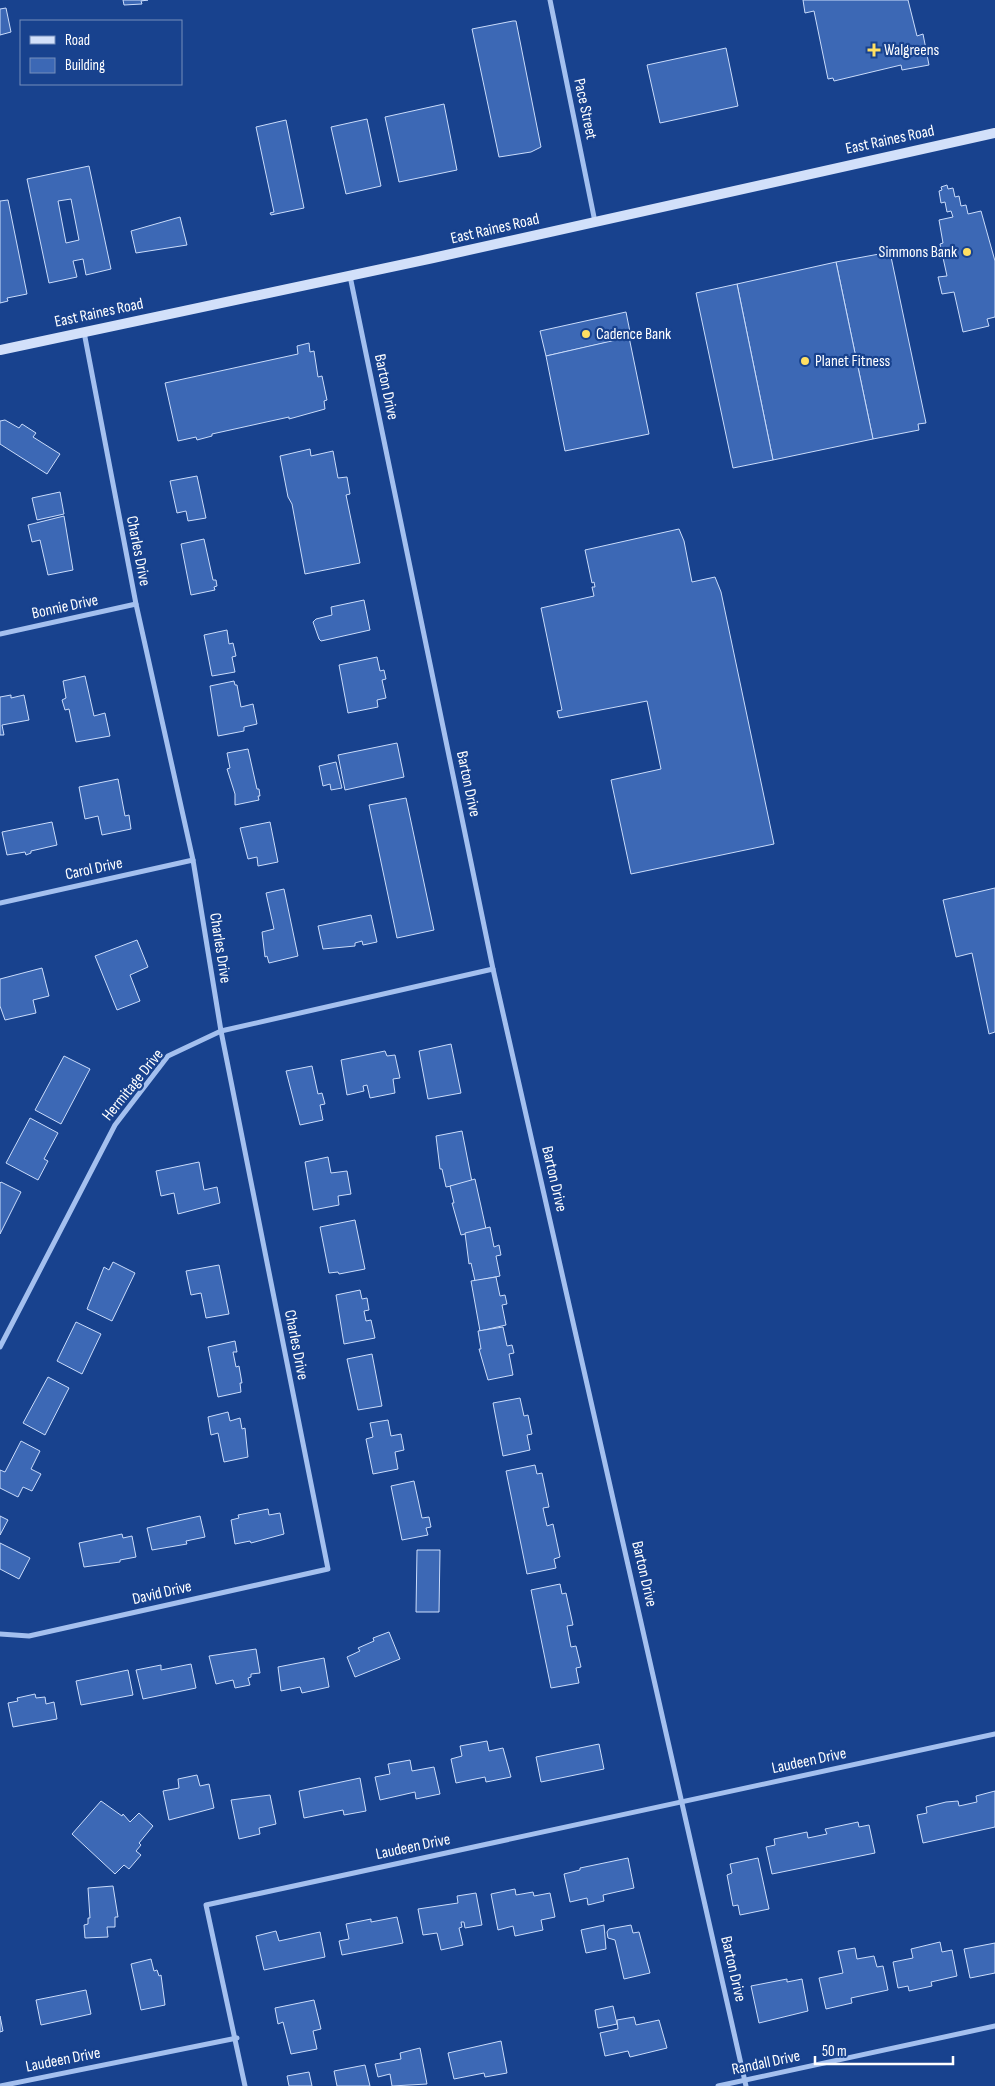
<svg xmlns="http://www.w3.org/2000/svg" width="995" height="2086" viewBox="0 0 995 2086" font-family="'Sofia Sans Condensed',sans-serif">
<style>
.building{fill:#3c68b5;stroke:#cadcfb;fill-rule:evenodd}
.lines{fill:none;stroke-linecap:round;stroke-linejoin:round}
.minor{stroke:#a4c0ef;stroke-width:5}
.secondary{stroke:#d2e0fa;stroke-width:10}
.poi-dot{fill:#ffdf62;stroke:#18428e;stroke-width:2}
.labels{text-anchor:middle;dominant-baseline:central;stroke-width:4.5;stroke-linejoin:round;paint-order:stroke}
.poi-label{font-size:16px;fill:#fff;stroke:#18428e;text-anchor:start}
.street-label{font-size:16px;fill:#fff;stroke:#18428e}
</style>
<rect width="100%" height="100%" fill="#18428e"/>
<g class="building">
<polygon points="123,0 148,0 141,1 142,4 124,5"/>
<polygon points="803,0 908,0 917,36 923,34 929,65 902,70 901,65 834,81 833,78 828,79 814,11 805,13"/>
<polygon points="6,8 11,32 0,35 0,9"/>
<polygon points="513,21 516,21 541,147 531,152 499,157 472,29"/>
<polygon points="726,48 738,106 660,123 647,65"/>
<polygon points="444,104 457,170 399,182 385,117"/>
<polygon points="367,119 381,186 346,194 331,127"/>
<polygon points="286,120 304,208 271,215 270,213 274,212 256,127"/>
<path d="M 89,166 L 111,269 L 86,275 L 83,259 L 73,261 L 77,277 L 49,283 L 27,179 ZM 71,199 L 79,240 L 66,243 L 58,201 Z"/>
<polygon points="947,185 948,189 953,188 955,197 959,196 961,206 966,205 968,214 981,211 995,261 995,317 987,319 989,326 963,332 954,292 942,294 938,277 947,276 940,244 943,243 939,220 953,217 951,211 947,212 945,202 941,203 939,191 942,190 941,187"/>
<polygon points="8,200 27,294 7,298 8,301 0,303 0,201"/>
<polygon points="180,217 187,245 136,253 131,231"/>
<polygon points="890,252 926,423 918,424 919,430 873,439 836,262"/>
<polygon points="836,262 873,439 773,460 737,284"/>
<polygon points="737,284 773,460 733,468 696,293"/>
<polygon points="626,312 631,337 546,356 540,331"/>
<polygon points="629,337 649,434 565,451 546,356"/>
<polygon points="309,343 310,352 314,351 318,377 322,376 327,400 324,401 325,409 289,419 289,417 212,434 212,436 197,440 196,437 178,441 165,383 298,354 297,346"/>
<polygon points="5,420 19,428 22,424 36,433 33,437 60,454 47,474 0,444 0,421"/>
<polygon points="310,449 311,456 333,451 338,478 347,477 350,494 346,495 360,563 305,574 292,504 288,497 280,456"/>
<polygon points="197,476 206,518 188,521 186,511 177,513 170,481"/>
<polygon points="60,492 64,514 37,520 32,498"/>
<polygon points="64,516 73,570 48,575 40,540 32,542 28,525"/>
<polygon points="679,529 684,541 692,582 715,577 721,592 774,844 631,874 611,780 661,769 647,701 559,718 557,711 562,710 541,608 594,596 592,587 595,587 594,582 592,583 585,550"/>
<polygon points="204,539 213,580 216,580 217,586 214,587 215,590 191,595 181,544"/>
<polygon points="364,600 370,630 321,641 319,639 313,622 316,619 332,615 331,607"/>
<polygon points="227,630 229,644 233,643 236,656 232,657 235,672 212,676 204,635"/>
<polygon points="377,657 380,671 384,670 386,679 382,680 386,698 377,700 378,707 348,713 339,665"/>
<polygon points="85,676 94,716 105,713 110,736 76,742 69,709 65,710 62,700 66,698 63,681"/>
<polygon points="234,681 235,685 237,685 241,707 253,704 257,724 244,727 244,731 218,736 210,686"/>
<polygon points="11,695 11,698 24,695 29,720 2,725 4,735 0,735 0,697"/>
<polygon points="397,743 404,777 345,790 338,755"/>
<polygon points="248,749 257,789 259,789 260,796 258,796 259,800 235,805 235,794 227,769 230,768 227,753"/>
<polygon points="336,762 342,788 331,790 330,784 323,786 319,766"/>
<polygon points="118,779 125,816 129,815 131,829 102,835 98,816 85,819 79,787"/>
<polygon points="406,798 434,930 397,938 369,805"/>
<polygon points="52,822 57,845 31,851 31,853 26,855 25,852 7,855 2,832"/>
<polygon points="270,822 278,862 258,866 257,857 248,859 240,828"/>
<polygon points="995,888 995,1032 989,1034 972,953 956,957 943,900"/>
<polygon points="284,889 298,956 269,963 267,956 265,957 262,932 274,929 266,893"/>
<polygon points="371,915 377,942 363,945 362,941 355,943 355,946 323,949 318,926"/>
<polygon points="137,940 148,967 130,975 140,1001 117,1010 95,956"/>
<polygon points="42,968 49,996 33,1000 36,1013 5,1020 0,1006 0,979"/>
<polygon points="451,1044 461,1093 428,1099 419,1051"/>
<polygon points="385,1051 387,1056 395,1055 400,1078 393,1079 395,1093 370,1098 367,1085 363,1086 364,1091 347,1095 341,1060"/>
<polygon points="64,1056 90,1069 61,1124 35,1110"/>
<polygon points="312,1066 318,1094 322,1093 325,1104 320,1105 323,1120 300,1125 286,1071"/>
<polygon points="30,1118 58,1133 44,1159 48,1161 38,1180 6,1163"/>
<polygon points="462,1131 472,1182 446,1187 442,1169 440,1169 436,1136"/>
<polygon points="328,1157 331,1173 347,1171 351,1194 338,1196 339,1205 313,1210 305,1162"/>
<polygon points="199,1162 204,1190 217,1187 220,1203 178,1214 174,1193 161,1196 156,1171"/>
<polygon points="475,1179 486,1229 461,1235 452,1203 454,1203 450,1186"/>
<polygon points="1,1182 21,1192 0,1234 0,1183"/>
<polygon points="355,1220 365,1269 339,1274 338,1272 329,1273 320,1227"/>
<polygon points="490,1227 494,1247 499,1245 501,1255 496,1256 500,1276 475,1281 471,1263 469,1264 465,1233"/>
<polygon points="113,1262 135,1273 112,1321 87,1309 104,1267 109,1270"/>
<polygon points="219,1265 229,1314 206,1318 201,1293 191,1295 186,1271"/>
<polygon points="496,1277 500,1296 505,1295 507,1304 502,1305 506,1325 480,1331 471,1281"/>
<polygon points="360,1290 362,1299 367,1298 369,1310 364,1311 366,1321 371,1320 375,1338 344,1344 336,1295"/>
<polygon points="76,1322 101,1334 82,1374 57,1361"/>
<polygon points="503,1327 507,1346 512,1345 514,1353 509,1354 513,1375 488,1380 479,1349 481,1349 478,1331"/>
<polygon points="235,1341 237,1352 233,1352 236,1367 239,1366 242,1383 240,1383 241,1392 218,1397 208,1347"/>
<polygon points="372,1354 382,1406 358,1410 347,1359"/>
<polygon points="48,1377 69,1388 45,1435 23,1423"/>
<polygon points="520,1398 524,1416 528,1415 532,1434 527,1435 530,1450 503,1456 493,1403"/>
<polygon points="228,1412 230,1421 240,1418 242,1429 245,1428 248,1457 224,1462 218,1433 211,1435 208,1417"/>
<polygon points="388,1420 391,1436 401,1434 404,1450 395,1452 398,1469 373,1474 366,1439 373,1437 370,1423"/>
<polygon points="21,1441 40,1451 31,1469 41,1474 32,1491 23,1487 18,1497 0,1488 0,1470 5,1472"/>
<polygon points="535,1465 537,1474 542,1473 549,1507 543,1508 547,1526 553,1524 560,1557 554,1559 556,1568 527,1574 506,1471"/>
<polygon points="414,1481 422,1518 429,1517 431,1527 426,1528 428,1535 402,1540 391,1486"/>
<polygon points="268,1509 269,1515 280,1513 284,1534 251,1543 250,1541 235,1544 231,1520 239,1518 238,1515"/>
<polygon points="0,1516 8,1520 0,1535"/>
<polygon points="200,1516 205,1537 186,1541 187,1544 152,1550 147,1528"/>
<polygon points="122,1534 123,1538 132,1536 136,1557 120,1560 120,1562 84,1567 79,1543"/>
<polygon points="0,1543 30,1558 19,1579 0,1569"/>
<polygon points="417,1550 440,1550 439,1612 416,1612"/>
<polygon points="560,1584 562,1594 566,1593 573,1625 567,1626 571,1647 576,1646 581,1667 576,1668 579,1683 551,1688 531,1590"/>
<polygon points="389,1632 400,1659 355,1677 347,1657 360,1651 358,1648 374,1641 373,1638"/>
<polygon points="256,1649 260,1673 251,1674 251,1677 248,1678 250,1685 235,1688 233,1680 216,1684 209,1656"/>
<polygon points="324,1658 329,1687 302,1693 300,1687 281,1691 278,1667"/>
<polygon points="191,1664 196,1688 143,1699 136,1670 161,1665 161,1670"/>
<polygon points="128,1670 133,1695 81,1705 76,1681"/>
<polygon points="35,1694 36,1698 45,1697 46,1704 54,1702 57,1719 13,1727 8,1703 18,1701 17,1698"/>
<polygon points="487,1741 489,1751 503,1748 511,1777 486,1782 485,1777 456,1783 451,1759 462,1756 460,1746"/>
<polygon points="599,1744 604,1769 541,1782 536,1757"/>
<polygon points="410,1760 412,1771 434,1767 440,1794 416,1799 415,1792 380,1800 375,1777 390,1774 388,1764"/>
<polygon points="197,1775 200,1786 209,1784 214,1808 169,1820 163,1791 179,1788 178,1779"/>
<polygon points="360,1778 366,1811 344,1815 343,1810 304,1818 299,1791"/>
<polygon points="995,1791 995,1827 923,1843 917,1815 927,1813 926,1807 946,1802 958,1801 959,1806 977,1802 976,1796"/>
<polygon points="270,1795 276,1824 259,1828 260,1834 239,1839 231,1800"/>
<polygon points="101,1801 122,1816 123,1814 130,1822 139,1813 153,1826 139,1843 141,1845 136,1851 141,1855 129,1869 124,1865 115,1874 72,1834"/>
<polygon points="858,1822 859,1827 869,1825 875,1853 772,1874 766,1847 775,1845 774,1839 807,1832 808,1838 827,1834 825,1829"/>
<polygon points="628,1858 634,1888 603,1895 604,1901 588,1905 587,1898 570,1902 564,1874 580,1870 580,1868"/>
<polygon points="758,1858 769,1909 740,1915 738,1905 733,1906 727,1875 732,1873 730,1864"/>
<polygon points="113,1886 118,1917 115,1917 115,1927 107,1927 108,1937 85,1938 84,1925 88,1924 88,1918 90,1918 88,1888"/>
<polygon points="515,1889 516,1895 533,1892 534,1896 550,1893 555,1917 541,1920 543,1930 515,1936 513,1926 498,1930 491,1894"/>
<polygon points="476,1893 482,1925 465,1928 464,1922 461,1922 462,1927 459,1928 463,1945 441,1950 437,1933 423,1935 418,1909 458,1903 457,1896"/>
<polygon points="397,1917 403,1943 342,1955 339,1941 349,1939 346,1924 371,1919 371,1922"/>
<polygon points="604,1925 606,1949 586,1953 581,1930"/>
<polygon points="631,1925 633,1933 639,1932 650,1973 624,1979 615,1940 608,1938 607,1932 609,1929"/>
<polygon points="276,1931 279,1941 320,1932 325,1957 264,1970 256,1936"/>
<polygon points="940,1942 942,1952 952,1950 957,1976 931,1982 932,1986 909,1991 908,1986 898,1988 893,1962 913,1958 911,1949"/>
<polygon points="995,1943 995,1973 970,1978 964,1949"/>
<polygon points="855,1948 857,1959 874,1956 877,1967 883,1966 888,1990 851,1998 852,2003 826,2009 819,1978 843,1973 838,1951"/>
<polygon points="151,1959 154,1971 157,1970 159,1976 161,1975 165,2005 141,2010 131,1964"/>
<polygon points="787,1979 787,1982 802,1979 808,2011 759,2023 751,1986"/>
<polygon points="86,1990 91,2014 41,2025 36,2000"/>
<polygon points="314,2000 321,2029 313,2031 317,2049 291,2054 283,2022 278,2024 275,2008"/>
<polygon points="613,2006 617,2024 598,2028 595,2010"/>
<polygon points="0,2016 3,2031 0,2032"/>
<polygon points="634,2017 636,2025 659,2020 667,2048 630,2057 628,2051 605,2056 600,2033 618,2029 617,2020"/>
<polygon points="501,2041 507,2073 485,2077 484,2073 454,2079 448,2053"/>
<polygon points="420,2048 427,2084 392,2086 390,2074 378,2077 375,2064 401,2059 400,2053"/>
<polygon points="365,2065 370,2086 337,2086 334,2071"/>
<polygon points="309,2072 312,2086 289,2086 287,2076"/>
</g>
<g class="lines">
<g class="minor">
<polyline points="550,0 595,222"/>
<polyline points="350,276 493,969 746,2086"/>
<polyline points="0,634 136,604"/>
<polyline points="0,903 193,860"/>
<polyline points="0,1347 115,1125 168,1056 221,1031 493,969"/>
<polyline points="0,1634 29,1636 328,1569 221,1031 193,860 136,604 84,332"/>
<polyline points="0,2086 237,2038"/>
<polyline points="245,2086 206,1905 995,1734"/>
<polyline points="718,2086 995,2026"/>
</g>
<polyline class="secondary" points="0,350 433,258 995,133"/>
</g>
<g class="poi-dot">
<path d="M871.5 42.5h5v5h5v5h-5v5h-5v-5h-5v-5h5z"/>
<circle cx="967" cy="252" r="5"/>
<circle cx="586" cy="334" r="5"/>
<circle cx="805" cy="361" r="5"/>
</g>
<g class="labels">
<g class="poi-label">
<text x="884" y="50">Walgreens</text>
<text x="957" y="252" text-anchor="end">Simmons Bank</text>
<text x="596" y="334">Cadence Bank</text>
<text x="815" y="361">Planet Fitness</text>
</g>
<g class="street-label">
<text transform="translate(585 109) rotate(78)">Pace Street</text>
<text transform="translate(890 140) rotate(-12)">East Raines Road</text>
<text transform="translate(495 229) rotate(-13)">East Raines Road</text>
<text transform="translate(99 313) rotate(-12)">East Raines Road</text>
<text transform="translate(386 387) rotate(78)">Barton Drive</text>
<text transform="translate(138 551) rotate(79)">Charles Drive</text>
<text transform="translate(65 607) rotate(-12)">Bonnie Drive</text>
<text transform="translate(468 784) rotate(78)">Barton Drive</text>
<text transform="translate(94 869) rotate(-12)">Carol Drive</text>
<text transform="translate(220 948) rotate(81)">Charles Drive</text>
<text transform="translate(133 1085) rotate(-51)">Hermitage Drive</text>
<text transform="translate(554 1179) rotate(77)">Barton Drive</text>
<text transform="translate(296 1345) rotate(79)">Charles Drive</text>
<text transform="translate(644 1574) rotate(77)">Barton Drive</text>
<text transform="translate(162 1593) rotate(-13)">David Drive</text>
<text transform="translate(809 1761) rotate(-12)">Laudeen Drive</text>
<text transform="translate(413 1847) rotate(-12)">Laudeen Drive</text>
<text transform="translate(733 1969) rotate(77)">Barton Drive</text>
<text transform="translate(63 2060) rotate(-11)">Laudeen Drive</text>
<text transform="translate(766 2063) rotate(-12)">Randall Drive</text>
</g>
</g>
<rect x="20" y="20" width="162" height="65" fill="#18428e" stroke="#748ebb"/>
<rect x="30" y="36" width="25" height="8" fill="#d2e0fa" stroke="#748ebb"/>
<text x="65" y="45" font-size="15" fill="#ffffff">Road</text>
<rect x="30" y="58" width="25" height="15" fill="#3c68b5" stroke="#748ebb"/>
<text x="65" y="70" font-size="15" fill="#ffffff">Building</text>
<path d="M815 2056v8h138v-8" fill="none" stroke="#ffffff" stroke-width="2.5"/>
<text x="822" y="2056" font-size="15" fill="#ffffff" stroke="#18428e" stroke-width="4" paint-order="stroke">50 m</text>
</svg>
